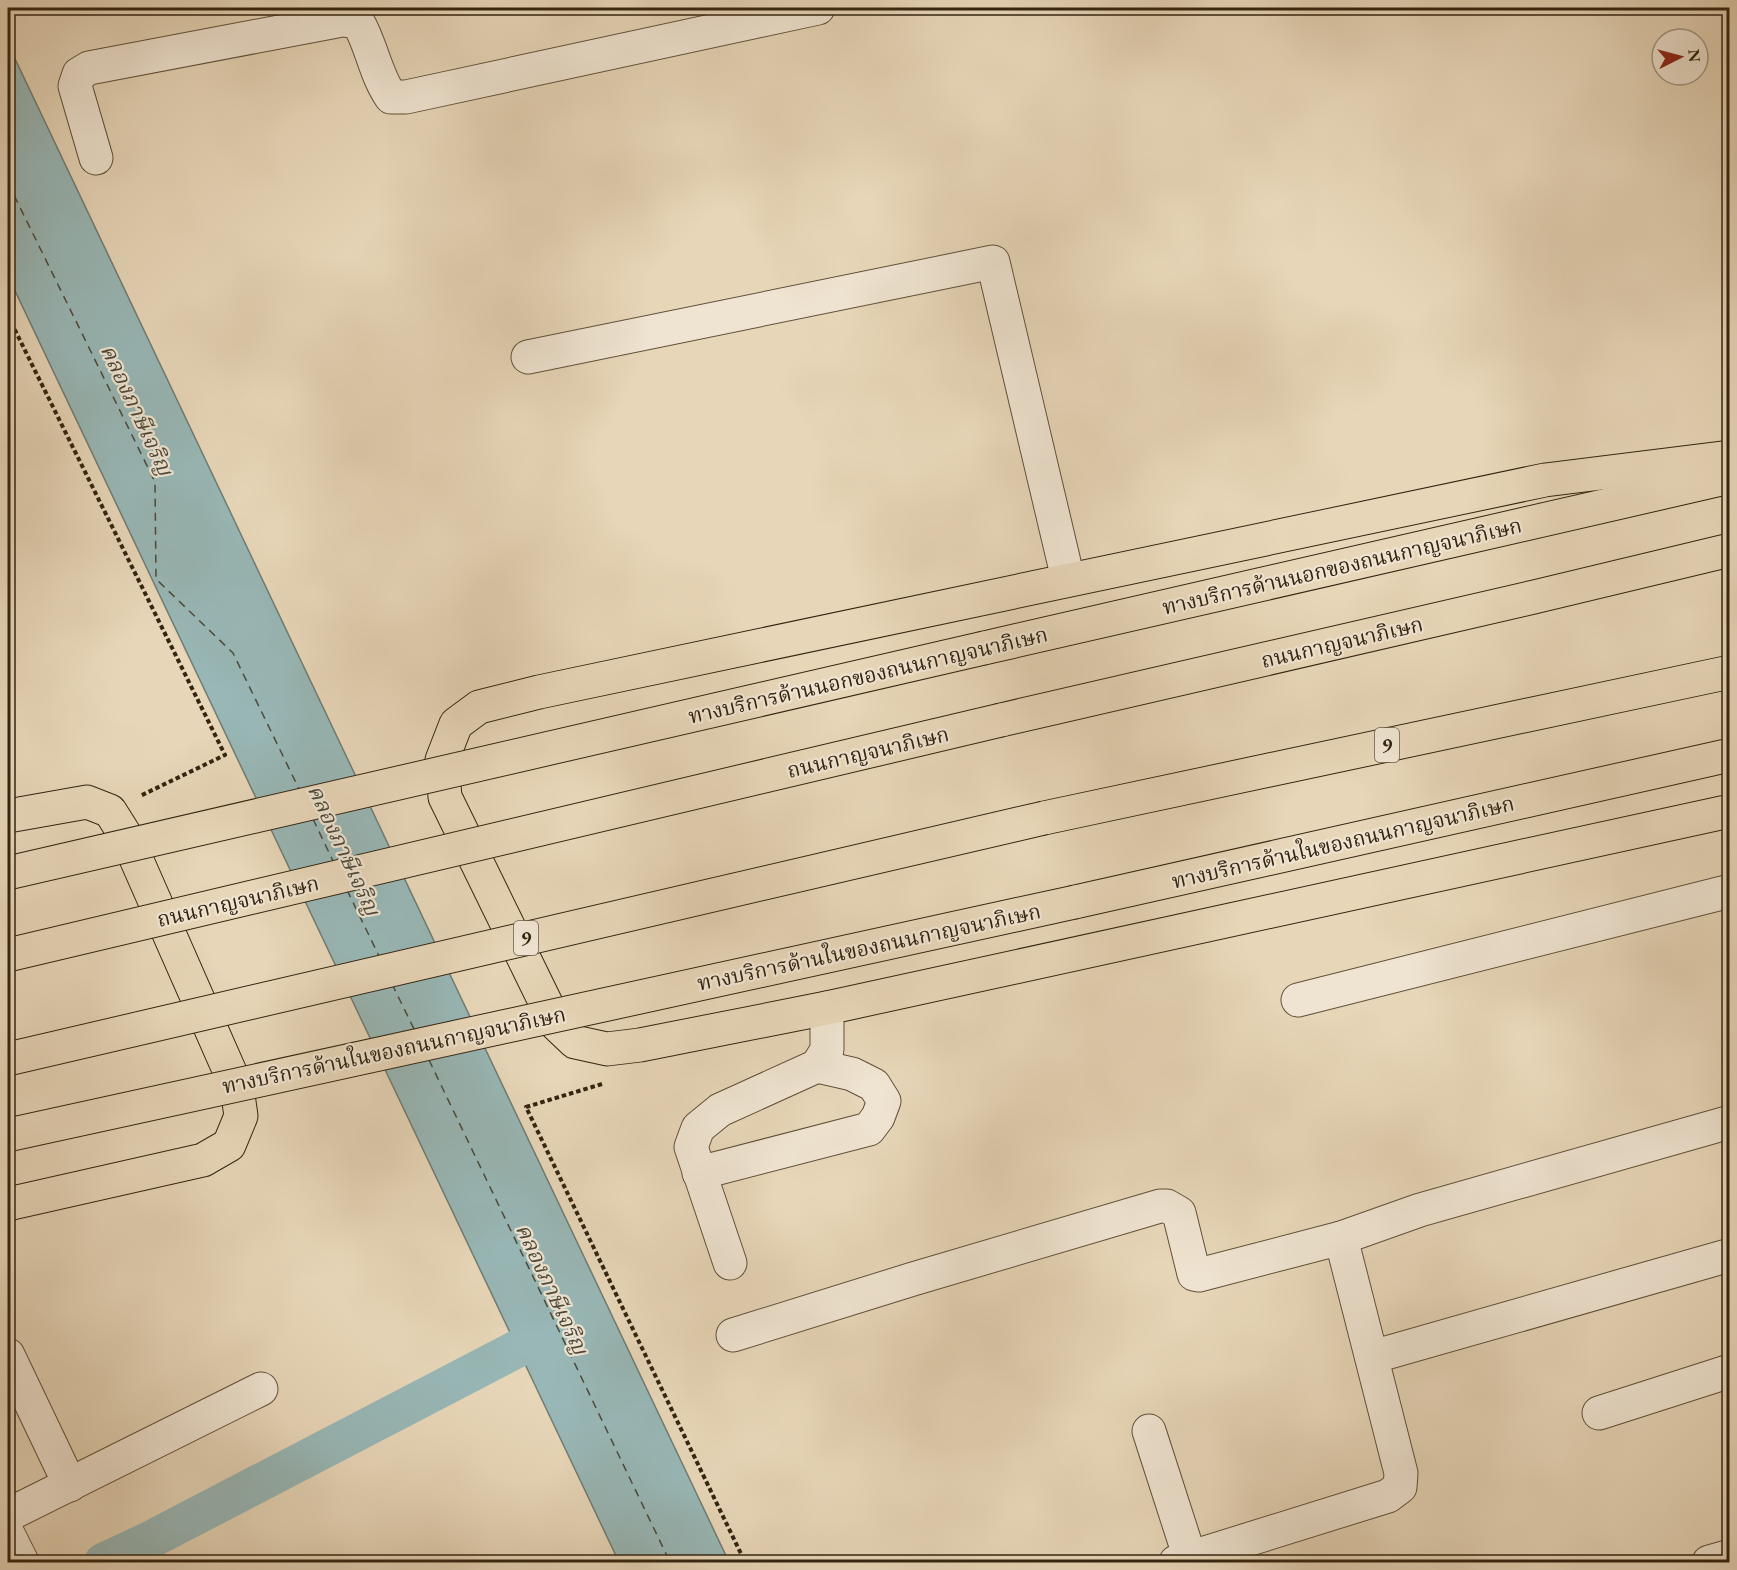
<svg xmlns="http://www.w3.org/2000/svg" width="1737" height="1570" viewBox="0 0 1737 1570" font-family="'EB Garamond','Noto Serif Thai',serif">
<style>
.water{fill:#98b7b6;stroke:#707c74;stroke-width:1.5}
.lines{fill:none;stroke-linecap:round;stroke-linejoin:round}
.canal{stroke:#98b7b6;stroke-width:38}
.ferry{stroke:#4c493a;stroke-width:1.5;stroke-dasharray:8 6;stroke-linecap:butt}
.minor-casing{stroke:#60503a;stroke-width:35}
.major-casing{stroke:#332410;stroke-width:35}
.highway-casing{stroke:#332410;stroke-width:35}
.path{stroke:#332410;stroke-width:4;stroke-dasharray:4.5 3;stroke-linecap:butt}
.minor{stroke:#efe4d1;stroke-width:33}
.major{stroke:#e7d6b8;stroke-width:33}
.highway{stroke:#e7d6b8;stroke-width:33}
.major-bridge-casing{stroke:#332410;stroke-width:35;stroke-linecap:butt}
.highway-bridge-casing{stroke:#332410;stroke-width:35;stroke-linecap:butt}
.major-bridge{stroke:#e7d6b8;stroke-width:33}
.highway-bridge{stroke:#e7d6b8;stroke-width:33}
.labels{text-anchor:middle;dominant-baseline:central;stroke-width:4.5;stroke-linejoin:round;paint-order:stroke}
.shield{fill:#efe4d1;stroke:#6b5e4a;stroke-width:1.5}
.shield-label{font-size:20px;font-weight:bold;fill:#332410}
.street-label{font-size:21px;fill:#332410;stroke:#efe4d1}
.water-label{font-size:22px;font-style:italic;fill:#4c493a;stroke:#efe4d1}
</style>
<rect width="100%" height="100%" fill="#e7d6b8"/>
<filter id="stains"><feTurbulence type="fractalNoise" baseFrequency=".00333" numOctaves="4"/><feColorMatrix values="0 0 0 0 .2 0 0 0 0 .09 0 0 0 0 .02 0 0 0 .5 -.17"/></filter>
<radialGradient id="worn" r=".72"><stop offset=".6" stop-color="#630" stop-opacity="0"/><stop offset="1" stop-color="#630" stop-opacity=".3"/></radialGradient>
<polygon class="water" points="8,44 729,1562 619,1562 8,276"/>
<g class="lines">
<polyline class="canal" points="103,1562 148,1541 563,1325"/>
<g class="ferry">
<polyline points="8,183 155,482 156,579 233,653 300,791"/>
<polyline points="313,819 333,861"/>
<polyline points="347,890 379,956"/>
<polyline points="392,984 414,1029"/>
<polyline points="429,1060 670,1562"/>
</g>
<g class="minor-casing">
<g id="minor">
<path d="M 96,158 L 75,86 L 79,74 L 89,68 L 342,20 L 358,22 C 372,46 375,74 391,97 L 406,97 L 818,8"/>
<polyline points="528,357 993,262 1068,579"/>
<polyline points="1298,1000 1730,891"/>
<polyline points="699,1173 869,1129 878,1117 884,1101 874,1085 852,1074 817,1066"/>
<polyline points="730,1263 691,1147 698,1128 720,1110 817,1066 827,1050 827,1008"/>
<polyline points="733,1335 913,1279 1160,1206 1167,1206 1179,1213 1194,1274 1199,1275 1341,1238"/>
<polyline points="8,1355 70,1485"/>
<polyline points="1372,1357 1730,1255"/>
<polyline points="1599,1413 1730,1371"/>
<polyline points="1149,1431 1190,1558"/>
<polyline points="8,1515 261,1389"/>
<polyline points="8,1534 22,1562"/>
<polyline points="1176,1562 1388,1496 1400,1487 1401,1473 1341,1238 1420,1210 1730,1122"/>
<polyline points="1709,1562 1730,1556"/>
</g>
</g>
<g class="major-casing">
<g id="major">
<polyline points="1730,457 1545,480 539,692 479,707 456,724 442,760 445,797 556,1024 575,1042 607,1049 640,1045 827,1008 1730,811"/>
<polyline points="984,648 1730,477"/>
<polyline points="8,816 87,802 110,811 127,838 237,1088 241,1116 229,1145 203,1160 8,1204"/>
<polyline points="1075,902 1730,755"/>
</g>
</g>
<g class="highway-casing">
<g id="highway">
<polyline points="1001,720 1534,597 1730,550"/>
<polyline points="1044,818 1730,672"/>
</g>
</g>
<g class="path">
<polyline points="8,316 225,755 140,796"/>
<polyline points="602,1084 526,1107 745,1562"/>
</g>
<use href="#minor" class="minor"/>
<use href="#major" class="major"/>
<use href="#highway" class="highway"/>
<g class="major-bridge-casing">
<g id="major-bridge">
<polyline points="8,873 984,648"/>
<polyline points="8,1135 1075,902"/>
</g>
</g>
<g class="highway-bridge-casing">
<g id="highway-bridge">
<polyline points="8,955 1001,720"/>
<polyline points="8,1059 1044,818"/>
</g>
</g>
<use href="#major-bridge" class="major-bridge"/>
<use href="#highway-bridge" class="highway-bridge"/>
</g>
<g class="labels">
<g class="shield">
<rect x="1375" y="728" width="24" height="34" rx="4.5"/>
<rect x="514" y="921" width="24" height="34" rx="4.5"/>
</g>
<g class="shield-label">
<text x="1387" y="745">9</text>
<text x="526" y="938">9</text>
</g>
<g class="street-label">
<text transform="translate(1342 566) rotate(-13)">ทางบริการด้านนอกของถนนกาญจนาภิเษก</text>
<text transform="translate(1342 642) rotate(-13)">ถนนกาญจนาภิเษก</text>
<text transform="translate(868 675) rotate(-13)">ทางบริการด้านนอกของถนนกาญจนาภิเษก</text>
<text transform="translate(868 752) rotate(-13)">ถนนกาญจนาภิเษก</text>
<text transform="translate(1343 842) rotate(-13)">ทางบริการด้านในของถนนกาญจนาภิเษก</text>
<text transform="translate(238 901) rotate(-13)">ถนนกาญจนาภิเษก</text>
<text transform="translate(869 947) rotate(-12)">ทางบริการด้านในของถนนกาญจนาภิเษก</text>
<text transform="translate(394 1050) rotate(-12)">ทางบริการด้านในของถนนกาญจนาภิเษก</text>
</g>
<g class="water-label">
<text transform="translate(137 410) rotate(65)">คลองภาษีเจริญ</text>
<text transform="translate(344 850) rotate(65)">คลองภาษีเจริญ</text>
<text transform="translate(552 1289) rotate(65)">คลองภาษีเจริญ</text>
</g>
</g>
<rect width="1737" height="1570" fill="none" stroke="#e7d6b8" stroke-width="30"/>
<rect x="9" y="9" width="1719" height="1552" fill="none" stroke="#332410" stroke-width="3"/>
<rect x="15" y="15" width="1707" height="1540" fill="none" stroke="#332410" stroke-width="1.5"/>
<g transform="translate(1680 57) rotate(84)"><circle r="28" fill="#efe4d1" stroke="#a49784" stroke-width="1.5"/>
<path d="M0-4.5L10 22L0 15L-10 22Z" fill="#8f2418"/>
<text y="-9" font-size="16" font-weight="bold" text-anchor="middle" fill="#332410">N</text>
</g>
<rect width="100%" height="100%" filter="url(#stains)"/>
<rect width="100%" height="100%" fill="url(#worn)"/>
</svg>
